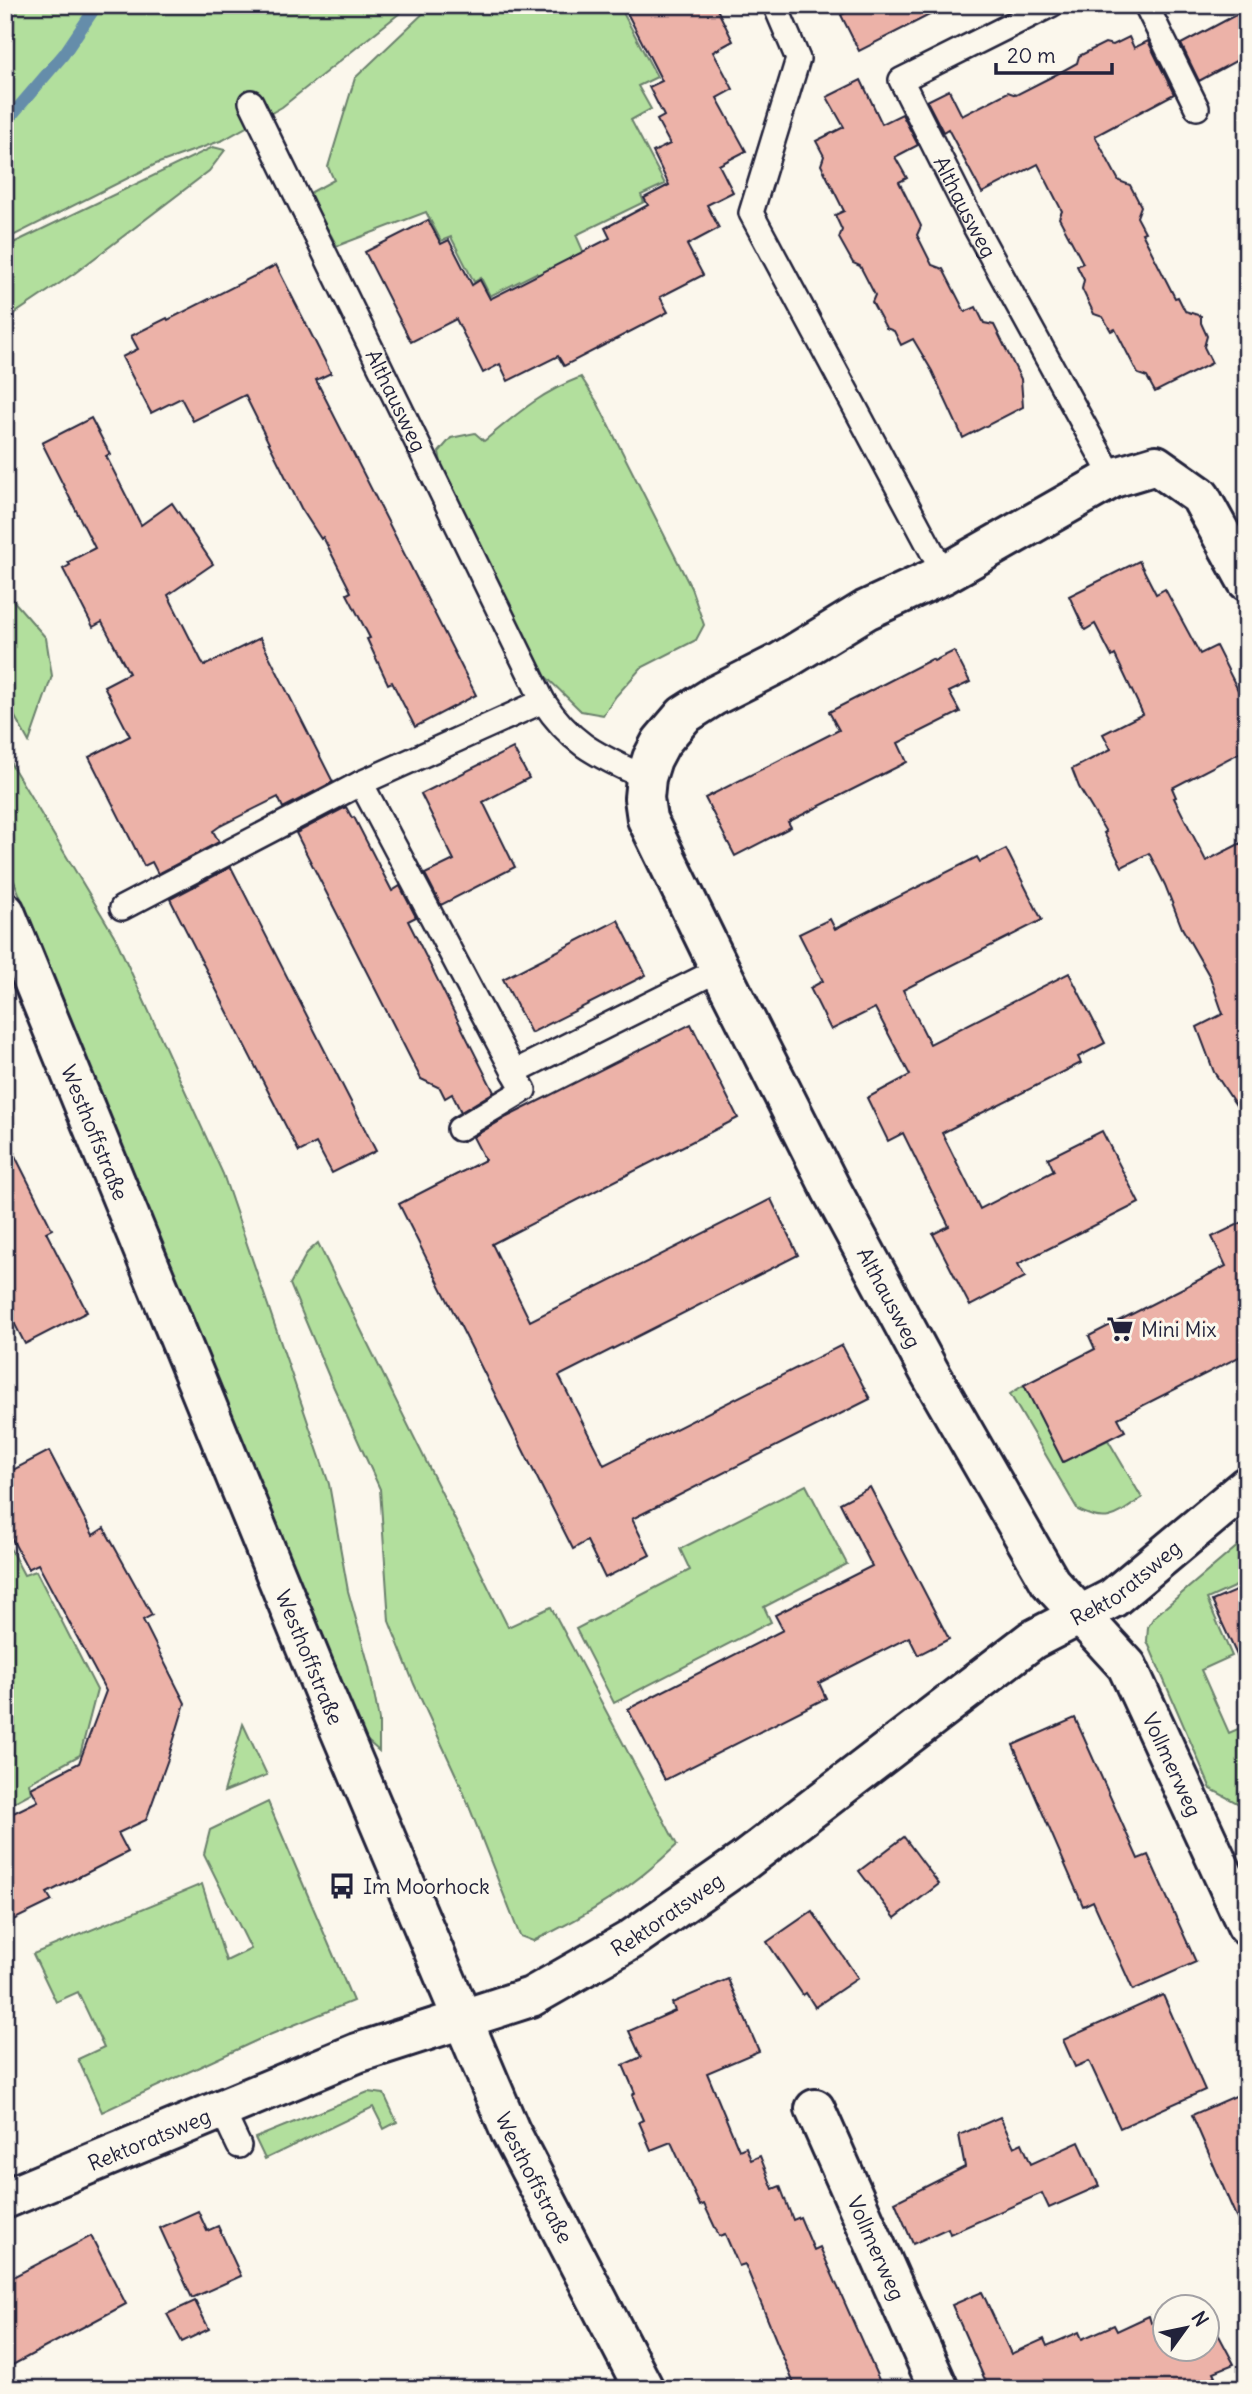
<svg xmlns="http://www.w3.org/2000/svg" width="1252" height="2394" viewBox="0 0 1252 2394" font-family="Delius,sans-serif">
<style>
.green{fill:#b2df9d;stroke:#6a806c;stroke-width:2}
.lines{fill:none;stroke-linecap:round;stroke-linejoin:round}
.stream{stroke:#658daa;stroke-width:12}
.building{fill:#ecb2a8;stroke:#22223b;stroke-width:2}
.service-casing{stroke:#22223b;stroke-width:28}
.minor-casing{stroke:#22223b;stroke-width:44}
.tertiary-casing{stroke:#22223b;stroke-width:44}
.service{stroke:#fbf7ec;stroke-width:23}
.minor{stroke:#fbf7ec;stroke-width:38}
.tertiary{stroke:#fbf7ec;stroke-width:38}
.labels{text-anchor:middle;dominant-baseline:central;stroke-width:7;stroke-linejoin:round;paint-order:stroke}
.street-label{font-size:21px;fill:#22223b;stroke:#fbf7ec}
.poi-label{font-size:21px;fill:#22223b;stroke:#fbf7ec;text-anchor:start}
</style>
<rect width="100%" height="100%" fill="#fbf7ec"/>
<filter id="ink" filterUnits="userSpaceOnUse"><feTurbulence type="fractalNoise" baseFrequency=".0143" numOctaves="2"/><feDisplacementMap in="SourceGraphic" scale="14" xChannelSelector="R" yChannelSelector="G"/><feConvolveMatrix kernelMatrix="1 2 1 2 8 2 1 2 1" color-interpolation-filters="sRGB"/></filter>
<g filter="url(#ink)">
<g class="green">
<polygon points="5,5 410,5 282,107 223,140 156,164 5,240"/>
<polygon points="432,5 587,5 591,13 608,5 619,5 657,77 638,86 651,109 631,120 665,184 641,195 644,202 576,235 587,260 544,282 536,273 490,296 481,278 474,282 451,237 441,241 426,212 337,246 308,194 334,180 328,167 355,78"/>
<polygon points="213,147 225,150 209,171 75,273 5,320 5,247"/>
<path d="M 581,377 L 597,402 L 691,588 L 704,625 L 696,640 L 641,668 L 616,696 L 603,715 L 581,711 L 541,672 L 443,473 L 439,452 L 451,438 L 475,433 L 484,441 C 518,413 540,393 581,377 Z"/>
<polygon points="5,591 46,638 52,676 29,742 5,699"/>
<polygon points="5,754 115,937 223,1174 329,1484 348,1591 369,1666 379,1720 379,1751 362,1736 5,859"/>
<path d="M 318,1243 L 508,1627 L 551,1607 L 677,1845 C 632,1888 589,1915 533,1941 L 520,1936 L 461,1786 L 414,1684 L 389,1621 L 380,1489 L 330,1379 L 290,1284 L 307,1253 Z"/>
<path d="M 1024,1385 L 1063,1462 L 1108,1440 L 1142,1498 C 1116,1516 1108,1525 1078,1510 L 1010,1394 Z"/>
<polygon points="806,1485 847,1564 764,1607 771,1622 614,1703 576,1629 690,1570 680,1549"/>
<polygon points="1247,1538 1247,1581 1207,1599 1232,1656 1201,1670 1229,1733 1247,1725 1247,1801 1239,1804 1211,1789 1147,1641 1148,1627 1154,1617"/>
<polygon points="5,1539 24,1575 36,1571 97,1690 80,1755 29,1783 31,1793 5,1807"/>
<polygon points="243,1724 267,1775 224,1792"/>
<polygon points="268,1802 353,2001 262,2038 102,2112 78,2059 104,2047 78,1992 56,2002 33,1954 202,1884 226,1961 251,1949 204,1854 210,1830"/>
<polygon points="368,2092 384,2094 397,2122 384,2129 373,2107 265,2159 255,2138"/>
</g>
<g class="lines">
<polyline class="stream" points="5,123 64,54 97,5"/>
</g>
<g class="building">
<polygon points="623,5 715,5 733,41 713,52 733,89 717,98 746,151 719,165 733,192 707,205 719,228 687,245 703,275 660,297 668,312 564,366 558,356 508,381 500,364 483,373 456,319 411,342 365,252 428,220 441,244 449,240 472,285 480,280 490,299 610,238 605,228 648,205 644,198 669,185 653,152 670,144 657,120 664,116 649,87 662,81"/>
<polygon points="860,5 949,5 859,51 841,15"/>
<polygon points="1247,9 1247,55 1199,81 1181,44"/>
<polygon points="1129,37 1134,48 1148,41 1174,94 1095,136 1119,181 1130,185 1141,206 1137,217 1145,232 1142,233 1175,298 1178,297 1185,311 1201,316 1201,323 1207,336 1204,347 1212,363 1155,392 1147,377 1138,374 1115,329 1111,331 1103,317 1094,314 1082,289 1084,280 1077,266 1083,263 1059,218 1062,211 1038,164 982,193 948,129 943,132 927,101 949,90 962,116 1008,92 1016,95 1057,74 1077,63 1079,56 1105,43 1113,45"/>
<polygon points="861,80 882,124 902,114 918,145 895,157 907,178 899,182 921,226 917,235 932,265 943,269 965,312 976,307 984,323 994,325 1021,379 1023,407 963,438 932,371 913,339 901,345 894,331 886,328 872,302 875,295 860,266 853,263 839,238 842,230 835,215 844,211 821,165 824,156 816,141 844,127 827,97"/>
<polygon points="276,265 331,373 316,380 476,695 415,727 392,682 388,684 367,639 370,638 347,594 351,592 323,537 321,539 301,508 245,395 193,421 181,398 151,413 122,357 138,349 131,336 167,318 168,320"/>
<polygon points="91,418 110,454 106,456 141,525 172,503 213,564 168,595 204,666 260,638 333,782 283,808 278,797 220,826 213,831 219,842 158,874 152,862 144,866 89,757 130,736 104,686 129,673 102,622 93,627 63,569 70,565 68,562 95,548 42,443"/>
<polygon points="1139,561 1156,594 1165,589 1200,654 1216,646 1247,708 1247,749 1172,788 1176,797 1174,798 1206,861 1247,840 1247,1122 1214,1072 1197,1027 1223,1014 1210,977 1182,928 1165,885 1149,853 1122,867 1104,833 1106,832 1079,787 1072,769 1111,749 1103,734 1143,714 1115,655 1112,657 1095,624 1085,630 1069,596"/>
<polygon points="954,651 970,682 949,692 960,712 898,743 907,762 788,822 791,827 735,856 705,798 839,730 829,712 932,659 934,661"/>
<polygon points="513,748 529,778 483,802 515,867 441,905 425,874 454,860 421,794"/>
<polygon points="346,807 352,818 354,817 392,891 400,886 416,917 408,921 494,1092 461,1112 452,1094 445,1098 440,1088 421,1079 296,833"/>
<polygon points="1006,849 1042,920 903,990 930,1044 1069,973 1105,1043 1078,1057 1081,1063 942,1133 980,1209 1054,1171 1048,1158 1102,1131 1139,1203 1018,1264 1025,1277 970,1306 933,1234 949,1226 931,1190 903,1133 888,1141 867,1098 910,1075 875,1008 831,1030 810,988 823,981 799,934 830,919 835,929 977,857 980,862"/>
<polygon points="231,867 376,1151 332,1173 316,1143 299,1152 170,899"/>
<polygon points="618,920 646,975 531,1033 503,979"/>
<polygon points="691,1024 738,1118 492,1244 530,1321 771,1199 798,1255 559,1376 604,1465 842,1345 870,1399 632,1519 650,1555 605,1578 587,1541 573,1549 399,1204 485,1160 473,1137 507,1117"/>
<polygon points="5,1136 52,1229 46,1232 87,1312 25,1344 5,1305"/>
<polygon points="1247,1220 1247,1353 1118,1418 1125,1431 1063,1462 1024,1385 1095,1349 1089,1336 1226,1266 1212,1237"/>
<polygon points="49,1451 93,1535 104,1528 152,1615 143,1620 185,1703 168,1759 146,1820 118,1833 128,1852 47,1893 52,1901 5,1924 5,1817 38,1801 31,1788 79,1763 106,1691 38,1564 28,1569 5,1526 5,1474"/>
<polygon points="870,1487 949,1639 918,1655 909,1637 819,1683 826,1698 665,1780 628,1709 783,1630 775,1615 872,1566 840,1503"/>
<polygon points="1247,1586 1247,1677 1212,1601"/>
<polygon points="1075,1718 1138,1859 1148,1855 1196,1962 1133,1990 1093,1901 1083,1906 1013,1745"/>
<polygon points="904,1837 939,1884 895,1918 859,1871"/>
<polygon points="812,1911 858,1978 815,2007 806,1993 803,1995 767,1942"/>
<polygon points="728,1979 759,2051 707,2073 739,2150 746,2147 751,2160 760,2156 773,2189 780,2186 793,2220 800,2217 814,2250 820,2247 883,2389 796,2389 745,2264 739,2266 725,2234 719,2236 704,2204 700,2206 671,2142 651,2150 639,2122 643,2120 632,2095 635,2093 623,2065 641,2057 629,2031 675,2011 672,2003"/>
<polygon points="1163,1995 1205,2090 1120,2128 1089,2061 1075,2067 1063,2040"/>
<polygon points="1247,2091 1247,2242 1192,2115"/>
<polygon points="1000,2117 1014,2147 1022,2143 1031,2164 1079,2142 1099,2186 1049,2208 1042,2193 950,2234 948,2228 913,2244 895,2202 965,2167 959,2135"/>
<polygon points="198,2211 207,2231 218,2226 241,2276 192,2298 160,2228"/>
<polygon points="91,2236 126,2304 5,2369 5,2281"/>
<polygon points="982,2292 1011,2354 1044,2339 1047,2346 1079,2332 1082,2339 1114,2325 1117,2331 1149,2316 1151,2323 1165,2317 1165,2348 1207,2348 1207,2313 1234,2364 1214,2372 1216,2376 1188,2389 989,2389 952,2305"/>
<polygon points="195,2301 209,2329 182,2342 167,2314"/>
</g>
<g class="lines">
<g class="service-casing">
<g id="service">
<polyline points="775,5 798,59 751,213 944,574"/>
<path id="s1" d="M 1051,5 L 901,80 L 974,225 L 1113,478"/>
<polyline points="1146,5 1197,108"/>
<path id="s2" d="M 251,102 L 543,701 C 572,746 600,756 646,778"/>
<polyline points="361,783 514,1072"/>
<polyline points="122,908 361,783 543,701"/>
<polyline points="459,1129 524,1090 514,1072 720,969"/>
<polyline points="221,2108 239,2146"/>
</g>
</g>
<g class="minor-casing">
<g id="minor">
<path id="s3" d="M 1247,581 L 1200,496 L 1156,465 L 1113,478 L 944,574 L 866,610 L 781,662 L 714,696 L 684,715 L 661,742 L 652,759 L 646,778 L 644,798 L 647,819 L 720,969 L 831,1189 L 930,1373 L 1050,1582 L 1127,1666 L 1247,1926"/>
<path id="s4" d="M 815,2109 L 939,2389"/>
<path id="s5" d="M 5,2199 L 357,2053 L 531,1997 L 629,1941 L 744,1861 L 1032,1640 L 1113,1598 L 1247,1486"/>
</g>
</g>
<g class="tertiary-casing">
<g id="tertiary">
<path id="s6" d="M 5,912 L 326,1697 L 510,2131 L 644,2389"/>
</g>
</g>
<use href="#service" class="service"/>
<use href="#minor" class="minor"/>
<use href="#tertiary" class="tertiary"/>
</g>
</g>
<defs>
<g id="supermarket-bare" transform="scale(2.1)"><path d="M-6-5.5h2.5l.6 2H6L4.5 2H-2.5L-4.4-4H-6ZM-1.5 3.2a1.3 1.3 0 1 0 .1 0ZM3 3.2a1.3 1.3 0 1 0 .1 0Z" fill="#22223b" stroke="#fbf7ec" stroke-width="2.5" paint-order="stroke"/></g>
<g id="bus-bare" transform="scale(2.1)"><path d="M-5-6H5V4H4V6H2V4H-2V6H-4V4H-5ZM-3.5-4V0h7V-4ZM-3.5 1.2v1.5H-2V1.2ZM2 1.2v1.5H3.5V1.2Z" fill="#22223b" stroke="#fbf7ec" stroke-width="2.5" paint-order="stroke"/></g>
</defs>
<g fill-rule="evenodd">
<use href="#supermarket-bare" x="1120" y="1329"/>
<use href="#bus-bare" x="342" y="1886"/>
</g>
<g class="labels">
<g class="street-label">
<text stroke="none"><textPath href="#s1" startOffset="310">Althausweg</textPath></text>
<text stroke="none"><textPath href="#s2" startOffset="332">Althausweg</textPath></text>
<text stroke="none"><textPath href="#s6" startOffset="238">Westhoffstraße</textPath></text>
<text stroke="none"><textPath href="#s3" startOffset="1339">Althausweg</textPath></text>
<text stroke="none"><textPath href="#s5" startOffset="1290">Rektoratsweg</textPath></text>
<text stroke="none"><textPath href="#s6" startOffset="805">Westhoffstraße</textPath></text>
<text stroke="none"><textPath href="#s3" startOffset="1888">Vollmerweg</textPath></text>
<text stroke="none"><textPath href="#s5" startOffset="723">Rektoratsweg</textPath></text>
<text stroke="none"><textPath href="#s5" startOffset="156">Rektoratsweg</textPath></text>
<text stroke="none"><textPath href="#s6" startOffset="1372">Westhoffstraße</textPath></text>
<text stroke="none"><textPath href="#s4" startOffset="152">Vollmerweg</textPath></text>
</g>
<g class="poi-label">
<text x="1141" y="1329">Mini Mix</text>
<text x="363" y="1886">Im Moorhock</text>
</g>
</g>
<rect width="1252" height="2394" fill="none" stroke="#fbf7ec" stroke-width="28"/>
<rect x="14" y="14" width="1224" height="2366" fill="none" stroke="#22223b" stroke-width="2.5" filter="url(#ink)"/>
<g transform="translate(1186 2328) rotate(57)"><circle r="33" fill="#fbf7ec" stroke="#a4a2a5" stroke-width="2"/>
<path d="M0-5L12 26L0 18L-12 26Z" fill="#22223b"/>
<text y="-10" font-size="19" font-weight="bold" text-anchor="middle" fill="#22223b">N</text>
</g>
<path d="M996 63v10h116v-10" fill="none" stroke="#22223b" stroke-width="3.5"/>
<text x="1007" y="63" font-size="21" fill="#22223b" stroke="#fbf7ec" stroke-width="5" paint-order="stroke">20 m</text>
</svg>
